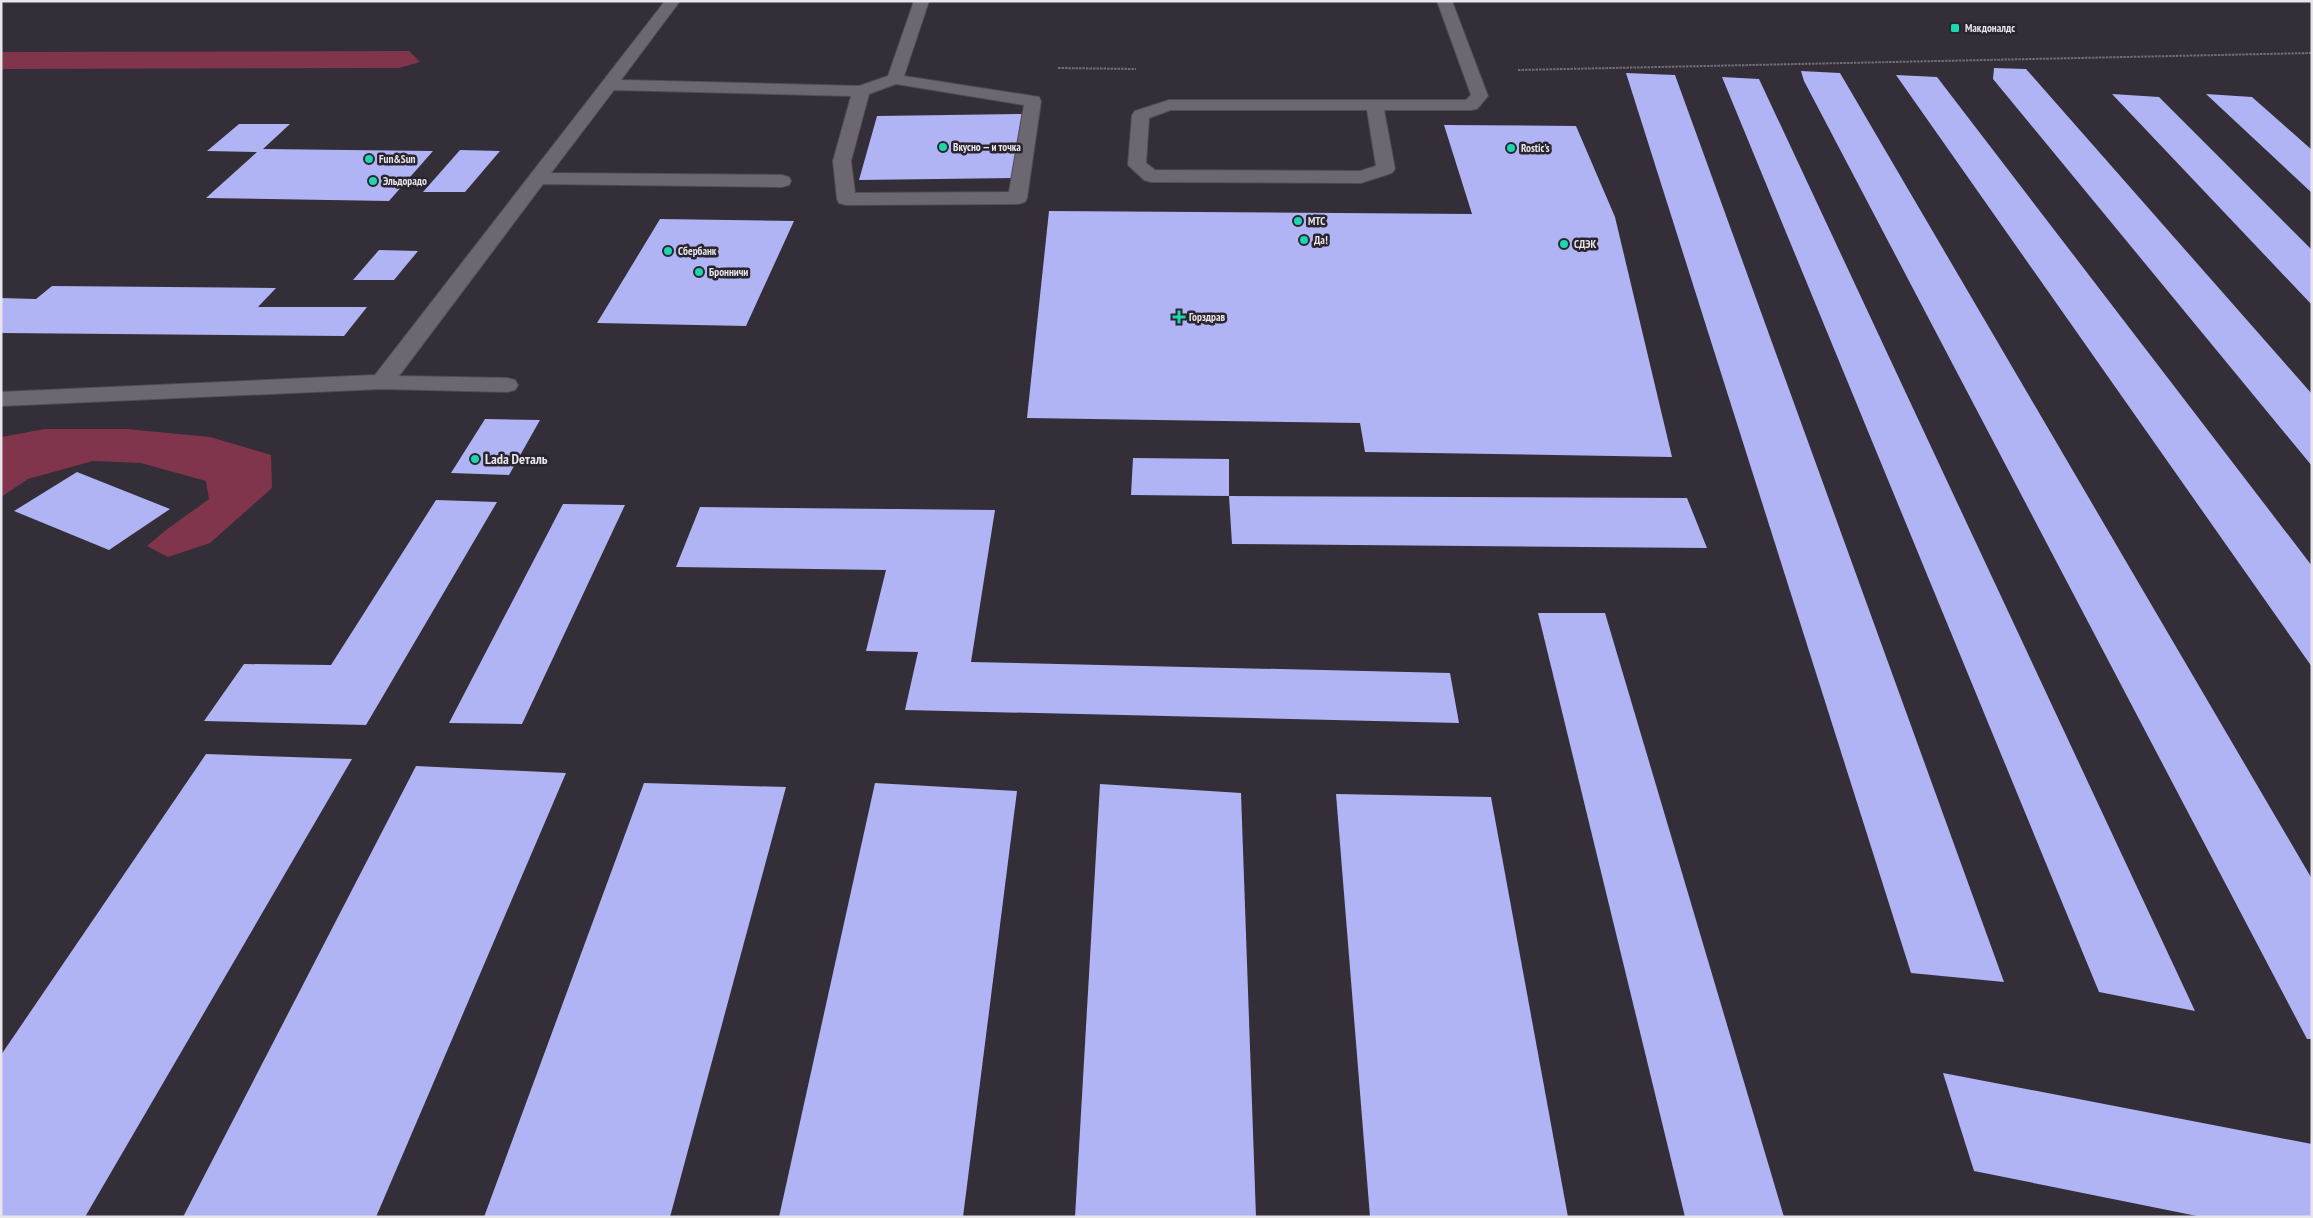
<svg xmlns="http://www.w3.org/2000/svg" width="2313" height="1218" viewBox="0 0 2313 1218" font-family="'PT Sans Narrow',sans-serif">
<style>
.green{fill:#81354d}
.building{fill:#b0b3f4}
.lines{fill:none;stroke-linecap:round;stroke-linejoin:round}
.service-casing{stroke:#504c53;stroke-width:2}
.path{stroke:#716d75;stroke-width:2;stroke-dasharray:2.5 1;stroke-linecap:butt}
.service{fill:#6d6772;fill-rule:evenodd}
.poi-dot{fill:#1cd5b1;stroke:#29242d;stroke-width:2}
.labels{text-anchor:middle;dominant-baseline:central;stroke-width:5;stroke-linejoin:round;paint-order:stroke}
.far-poi-label{font-size:11px;font-weight:bold;fill:#e8e5eb;stroke:#29242d;text-anchor:start}
.poi-label{font-size:14px;font-weight:bold;fill:#e8e5eb;stroke:#29242d;text-anchor:start}
</style>
<rect width="100%" height="100%" fill="#332e37"/>
<g class="green">
<polygon points="409,51 420,62 399,68 1,69 1,52"/>
<polygon points="45,429 126,429 210,437 271,455 272,488 210,543 168,557 147,546 166,530 209,499 206,481 141,463 93,461 28,479 1,497 1,437"/>
</g>
<g class="building">
<polygon points="1994,68 2026,69 2312,394 2312,466 1993,79"/>
<polygon points="1801,71 1840,73 2312,879 2312,1039 2307,1039 1804,81"/>
<polygon points="1626,73 1675,75 2004,982 1911,973"/>
<polygon points="1896,75 1937,77 2312,566 2312,667"/>
<polygon points="1722,77 1759,79 2195,1011 2099,992"/>
<polygon points="2112,94 2159,97 2312,250 2312,305"/>
<polygon points="2206,94 2252,97 2312,150 2312,193"/>
<polygon points="1022,114 1015,178 859,180 877,116"/>
<polygon points="239,124 290,124 263,149 433,151 389,201 206,198 257,152 207,151"/>
<polygon points="1444,125 1576,126 1615,217 1672,457 1365,452 1360,423 1027,418 1049,211 1472,214"/>
<polygon points="460,150 500,151 465,192 423,192"/>
<polygon points="660,219 794,221 746,326 597,323"/>
<polygon points="379,250 418,251 394,280 353,280"/>
<polygon points="52,286 276,288 258,307 367,307 344,336 1,333 1,298 36,299"/>
<polygon points="485,419 540,420 509,475 451,473"/>
<polygon points="1133,458 1229,459 1229,496 1687,498 1707,548 1232,544 1229,496 1131,495"/>
<polygon points="77,472 170,509 109,550 14,511"/>
<polygon points="436,500 497,502 366,725 204,721 244,664 331,665"/>
<polygon points="563,504 625,505 522,724 449,723"/>
<polygon points="700,507 995,510 971,662 1450,673 1459,723 905,710 918,652 866,651 886,570 676,567"/>
<polygon points="1538,613 1605,613 1784,1217 1685,1217"/>
<polygon points="206,754 352,759 85,1217 1,1217 1,1055"/>
<polygon points="416,766 566,773 376,1217 183,1217"/>
<polygon points="644,783 786,787 670,1217 484,1217"/>
<polygon points="875,783 1017,791 963,1217 779,1217"/>
<polygon points="1100,784 1241,793 1256,1217 1075,1217"/>
<polygon points="1336,794 1491,797 1568,1217 1370,1217"/>
<polygon points="1943,1073 2312,1144 2312,1217 2202,1217 1974,1171"/>
</g>
<g class="lines">
<g class="service-casing">
<g id="service">
<path d="M 665,1 L 680,1 L 621,80 L 859,86 L 888,76 L 914,1 L 929,1 L 904,76 L 1033,96 L 1039,97 L 1041,101 L 1027,198 L 1025,202 L 1018,204 L 846,205 L 839,203 L 837,199 L 833,161 L 851,96 L 614,90 L 551,173 L 782,175 L 789,177 L 791,181 L 789,185 L 782,187 L 543,184 L 399,376 L 507,378 L 515,380 L 518,385 L 515,390 L 507,392 L 382,389 L 1,406 L 1,392 L 375,375 ZM 896,84 L 1024,105 L 1009,192 L 855,193 L 851,161 L 869,94 Z"/>
<path d="M 1437,1 L 1452,1 L 1488,96 L 1477,109 L 1471,110 L 1384,110 L 1395,169 L 1392,173 L 1361,183 L 1151,182 L 1144,180 L 1128,165 L 1132,115 L 1135,111 L 1169,100 L 1466,100 L 1471,95 ZM 1171,110 L 1367,110 L 1376,166 L 1360,171 L 1155,170 L 1146,163 L 1149,118 Z"/>
</g>
</g>
<g class="path">
<polyline points="1058,68 1136,69"/>
<polyline points="1518,70 2312,53"/>
</g>
<use href="#service" class="service"/>
</g>
<g class="poi-dot">
<rect x="1950" y="23" width="10" height="10" rx="2.5"/>
<circle cx="943" cy="147" r="5"/>
<circle cx="1511" cy="148" r="5"/>
<circle cx="369" cy="159" r="5"/>
<circle cx="373" cy="181" r="5"/>
<circle cx="1298" cy="221" r="5"/>
<circle cx="1304" cy="240" r="5"/>
<circle cx="1564" cy="244" r="5"/>
<circle cx="668" cy="251" r="5"/>
<circle cx="699" cy="272" r="5"/>
<path d="M1176.5 309.5h5v5h5v5h-5v5h-5v-5h-5v-5h5z"/>
<circle cx="475" cy="459" r="5"/>
</g>
<g class="labels">
<g class="far-poi-label">
<text x="1965" y="28">Макдоналдс</text>
<text x="953" y="147">Вкусно — и точка</text>
<text x="1521" y="148">Rostic's</text>
<text x="379" y="159">Fun&amp;Sun</text>
<text x="383" y="181">Эльдорадо</text>
<text x="1308" y="221">МТС</text>
<text x="1314" y="240">Да!</text>
<text x="1574" y="244">СДЭК</text>
<text x="678" y="251">Сбербанк</text>
<text x="709" y="272">Бронничи</text>
<text x="1189" y="317">Горздрав</text>
</g>
<g class="poi-label">
<text x="485" y="459">Lada Dеталь</text>
</g>
</g>
<rect width="2313" height="1218" fill="none" stroke="#e8e5eb" stroke-width="5"/>
</svg>
